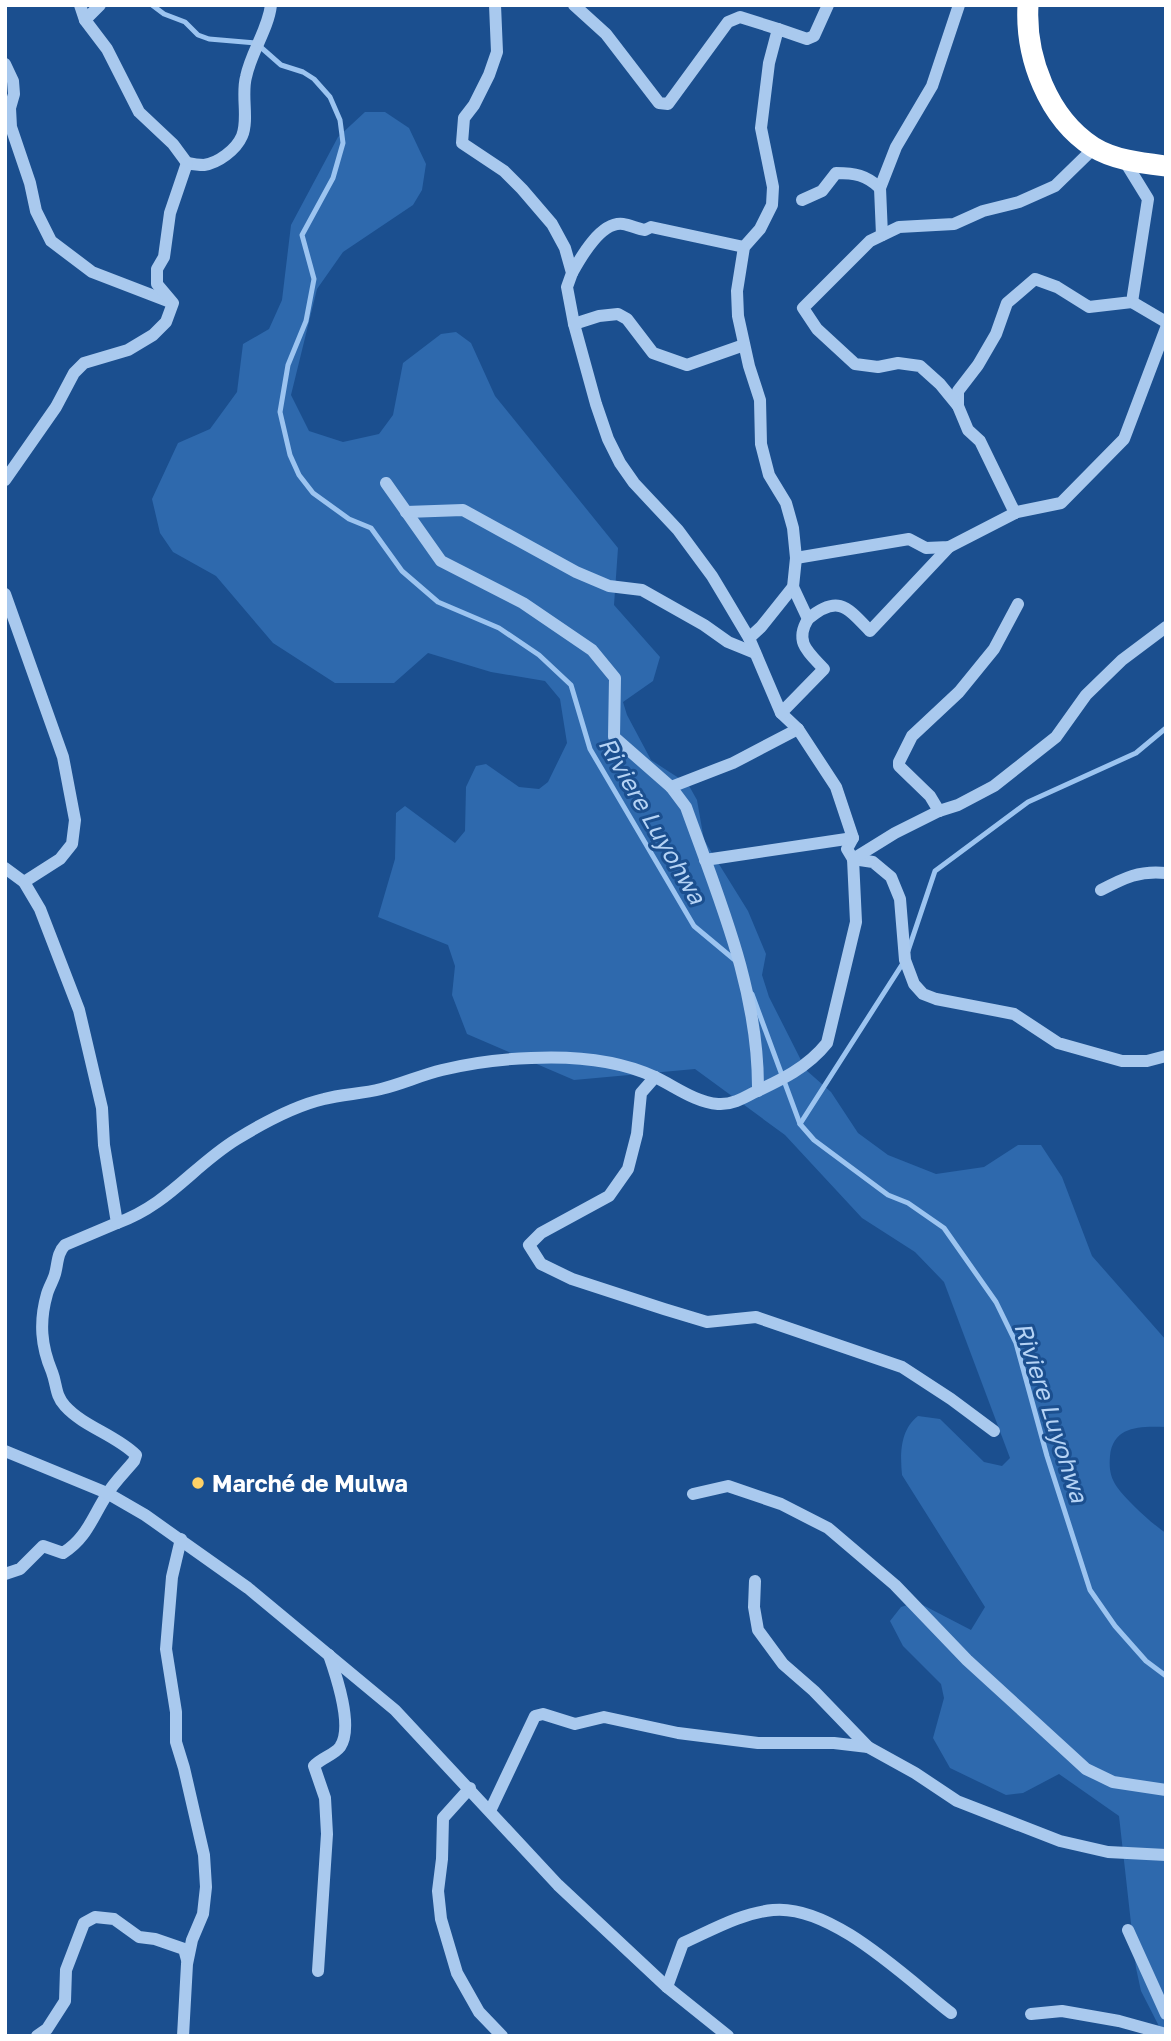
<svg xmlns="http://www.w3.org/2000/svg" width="1171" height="2041" viewBox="0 0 1171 2041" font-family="'Golos Text',sans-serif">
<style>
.green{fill:#2e69ad}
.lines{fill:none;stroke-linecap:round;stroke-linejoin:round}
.stream{stroke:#9cc4f0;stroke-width:5}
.minor{stroke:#a9c9ee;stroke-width:12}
.highway{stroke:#fff;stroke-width:21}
.poi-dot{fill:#ffd166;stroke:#1b4f8f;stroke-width:2.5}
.labels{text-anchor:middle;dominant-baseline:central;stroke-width:6;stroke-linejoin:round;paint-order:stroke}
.poi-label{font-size:23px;font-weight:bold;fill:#fff;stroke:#1b4f8f;text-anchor:start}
.water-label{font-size:24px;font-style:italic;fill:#b5d3f5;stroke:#1b4f8f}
</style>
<rect width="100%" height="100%" fill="#1b4f8f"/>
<path class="green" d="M 365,112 L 385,112 L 409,128 L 426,164 L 422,190 L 413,205 L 343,252 L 317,289 L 291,395 L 309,431 L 343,442 L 379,434 L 393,415 L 403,363 L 441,334 L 456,332 L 471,343 L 495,396 L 618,548 L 614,605 L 660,657 L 653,681 L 623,702 L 627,715 L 651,760 L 688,784 L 697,800 L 704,840 L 748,911 L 766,954 L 762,975 L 769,997 L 806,1070 L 831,1092 L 858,1133 L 888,1155 L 936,1174 L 984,1167 L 1018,1145 L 1041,1145 L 1062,1177 L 1092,1256 L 1166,1340 L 1166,1427 C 1142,1426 1113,1425 1110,1456 C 1109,1468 1110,1477 1117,1487 C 1127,1501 1152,1524 1166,1533 L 1166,2036 L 1164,2036 L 1141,1991 L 1136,1968 L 1119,1816 L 1059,1774 L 1023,1793 L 1006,1795 L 950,1768 L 933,1738 L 944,1698 L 941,1684 L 903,1646 L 890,1621 L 901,1607 L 917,1602 L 971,1630 L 985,1607 L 902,1475 C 900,1454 900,1430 918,1416 L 940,1419 L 984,1462 L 1002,1466 L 1010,1458 L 944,1282 L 915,1252 L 862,1218 L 785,1135 L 695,1069 L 574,1080 L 467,1034 L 452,995 L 455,966 L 448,945 L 378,917 L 395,859 L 396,813 L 405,806 L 455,843 L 465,831 L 466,787 L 476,766 L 486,764 L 519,787 L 539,789 L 548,782 L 567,743 L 560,699 L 545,681 L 491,672 L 428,653 L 394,683 L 335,683 L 273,643 L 216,576 L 173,552 L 160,533 L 152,499 L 178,443 L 210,429 L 237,392 L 243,344 L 269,329 L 282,300 L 291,225 L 338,137 Z"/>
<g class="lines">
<g class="stream">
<polyline points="152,5 164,14 185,22 198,35 209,39 256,43 281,65 303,72 314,79 330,97 340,120 343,143 333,178 302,235 314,279 306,321 288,365 280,412 290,455 299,475 313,493 349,519 371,528 402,571 438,602 499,628 539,655 571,685 590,749 694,926 736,961"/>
<polyline points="908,951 935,871 1028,802 1136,753 1166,728"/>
<polyline points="752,994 800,1124 814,1140 888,1195 908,1203 944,1228 996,1302 1016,1343 1047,1456 1090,1590 1115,1626 1146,1661 1166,1676"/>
<polyline points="800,1124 905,960"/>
</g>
<g class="minor">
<polyline points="80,5 85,20 107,49 139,112 173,144 187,163"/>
<polyline points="495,5 497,52 489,75 474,105 464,118 462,143 504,171 522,189 552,224 565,248 572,273 567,287 574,324 596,404 608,439 620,463 634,483 678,530 712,576 727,601 749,638 781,713 798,729 836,787 853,838 847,849 853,859 873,862 891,877 900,899 905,960 914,984 923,994 936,999 1014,1014 1058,1043 1122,1061 1147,1061 1166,1056"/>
<polyline points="574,5 606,34 659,103 668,104 728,22 740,17 778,29"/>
<polyline points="85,20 100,5"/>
<polyline points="5,64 13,81 14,94 10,108 11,127 30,183 36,211 51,241 92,272 170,302"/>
<path d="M 187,163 C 192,164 199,165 204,165 C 218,163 236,150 242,136 C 249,119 241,95 246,77 C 251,52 268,30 271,5"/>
<path d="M 802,200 L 822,191 L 836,173 C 855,173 866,175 880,188"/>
<polyline points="882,235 880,188 896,147 932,86 959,5"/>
<path d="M 572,273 C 581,257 601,221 623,224 C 630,225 638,229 645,230 L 651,227 L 744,247"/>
<polyline points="1132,302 1166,322"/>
<polyline points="574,324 599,316 618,314 627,319 653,353 687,365 744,345"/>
<polyline points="958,406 958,391 978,365 996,334 1007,303 1035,279 1057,287 1089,307 1132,302 1148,199 1124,160"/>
<polyline points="5,480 56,407 74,373 84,363 128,350 153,335 166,322 173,303 157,284 157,269 164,257 170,213 187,163"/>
<path d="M 386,483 L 441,561 L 523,603 L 592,650 L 615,678 L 614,737 L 671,787 L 686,807 C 719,899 759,991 758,1091"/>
<polyline points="406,512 463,510 576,572 609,586 642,590 704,625 728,642 755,653"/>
<polyline points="1015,513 980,441 968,430 958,406 940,384 920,366 898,363 878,367 855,364 817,329 803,308 870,241 899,227 954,224 983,211 1019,202 1055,186 1094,148"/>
<polyline points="796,558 909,539 926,548 949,547 1017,512 1061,503 1124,439 1166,328"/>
<path d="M 793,587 L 808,619 C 838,594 847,607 870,631 L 949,547"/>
<polyline points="5,594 63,757 75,820 72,844 60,859 24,882"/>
<polyline points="749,638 761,627 793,587 796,558 793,528 786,503 769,475 761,444 760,400 749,366 738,316 737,291 744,247 760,229 772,205 773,187 761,128 769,63 778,29 807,39 814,36 828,5"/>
<path d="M 781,713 L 824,669 C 808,652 794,642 808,619"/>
<polyline points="671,787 733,763 798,729"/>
<polyline points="939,811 930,796 899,766 899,762 912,736 959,692 994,649 1018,604"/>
<polyline points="705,860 853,838"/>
<path d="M 5,868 L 24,882 L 40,909 L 79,1010 L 102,1108 L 104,1145 L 117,1223 L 65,1245 C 57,1253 58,1263 55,1274 C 53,1281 49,1287 47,1294 C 39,1322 41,1346 52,1372 C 57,1385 55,1395 65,1406 C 84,1427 116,1435 136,1455 L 134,1461 C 125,1472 113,1483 106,1496 C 92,1518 86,1539 63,1553 L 43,1546 L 20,1569 L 5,1574"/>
<path d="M 1101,890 C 1124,878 1140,870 1166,873"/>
<polyline points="655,1077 641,1093 637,1134 628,1169 609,1196 541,1233 529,1245 541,1264 572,1279 664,1309 707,1322 756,1317 902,1367 951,1399 994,1431"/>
<path d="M 117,1223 C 168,1205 193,1166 237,1139 C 263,1123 294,1106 324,1099 C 342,1094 362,1094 381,1089 C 402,1084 421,1075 442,1070 C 470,1063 502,1059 531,1058 C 573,1056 616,1059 655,1077 C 676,1087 695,1102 718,1104 C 731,1105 742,1099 753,1093 C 781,1080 807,1068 827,1043 L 856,922 L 853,859 L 895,833 L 939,811 L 958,805 L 994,786 L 1056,737 L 1086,695 L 1122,660 L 1166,627"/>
<polyline points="5,1451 107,1493 145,1515 248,1588 395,1710 558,1885 667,1987 728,2036"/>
<polyline points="693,1494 728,1486 781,1504 828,1528 895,1585 967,1660 1086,1769 1113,1782 1166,1790"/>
<polyline points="181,1539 172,1577 166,1649 176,1712 176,1742 184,1768 204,1855 206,1887 203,1914 192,1940 187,1964 183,2036"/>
<polyline points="755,1581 754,1607 758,1630 783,1664 814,1691 868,1747"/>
<polyline points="470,1788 443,1818 442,1859 438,1891 441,1919 457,1973 479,2012 502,2036"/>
<polyline points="490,1811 535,1716 543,1714 575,1724 604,1717 678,1733 758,1743 834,1743 868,1747 915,1773 957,1801 1060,1841 1108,1852 1166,1855"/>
<polyline points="1128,1930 1166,2014"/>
<path d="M 318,1971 L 327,1834 L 325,1798 L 314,1766 C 321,1758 334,1755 340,1747 C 354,1727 336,1675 329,1655"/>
<path d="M 667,1987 L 683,1943 C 712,1930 741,1913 773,1910 C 832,1904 907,1979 951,2013"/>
<polyline points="1031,2014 1062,2011 1119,2021 1166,2034"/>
<polyline points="37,2036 47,2029 65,2001 66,1970 84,1923 95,1917 114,1919 139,1937 155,1939 184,1949 187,1960"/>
</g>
<path class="highway" d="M 1028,5 C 1025,57 1048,118 1093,147 C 1114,160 1141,163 1166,166"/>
</g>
<circle class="poi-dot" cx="198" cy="1483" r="7"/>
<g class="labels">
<g class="poi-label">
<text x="212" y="1483">Marché de Mulwa</text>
</g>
<g class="water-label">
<text transform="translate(653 820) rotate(60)">Riviere Luyohwa</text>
<text transform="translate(1052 1412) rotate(72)">Riviere Luyohwa</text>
</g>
</g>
<rect width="1171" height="2041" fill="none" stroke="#ffffff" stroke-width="14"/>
</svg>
